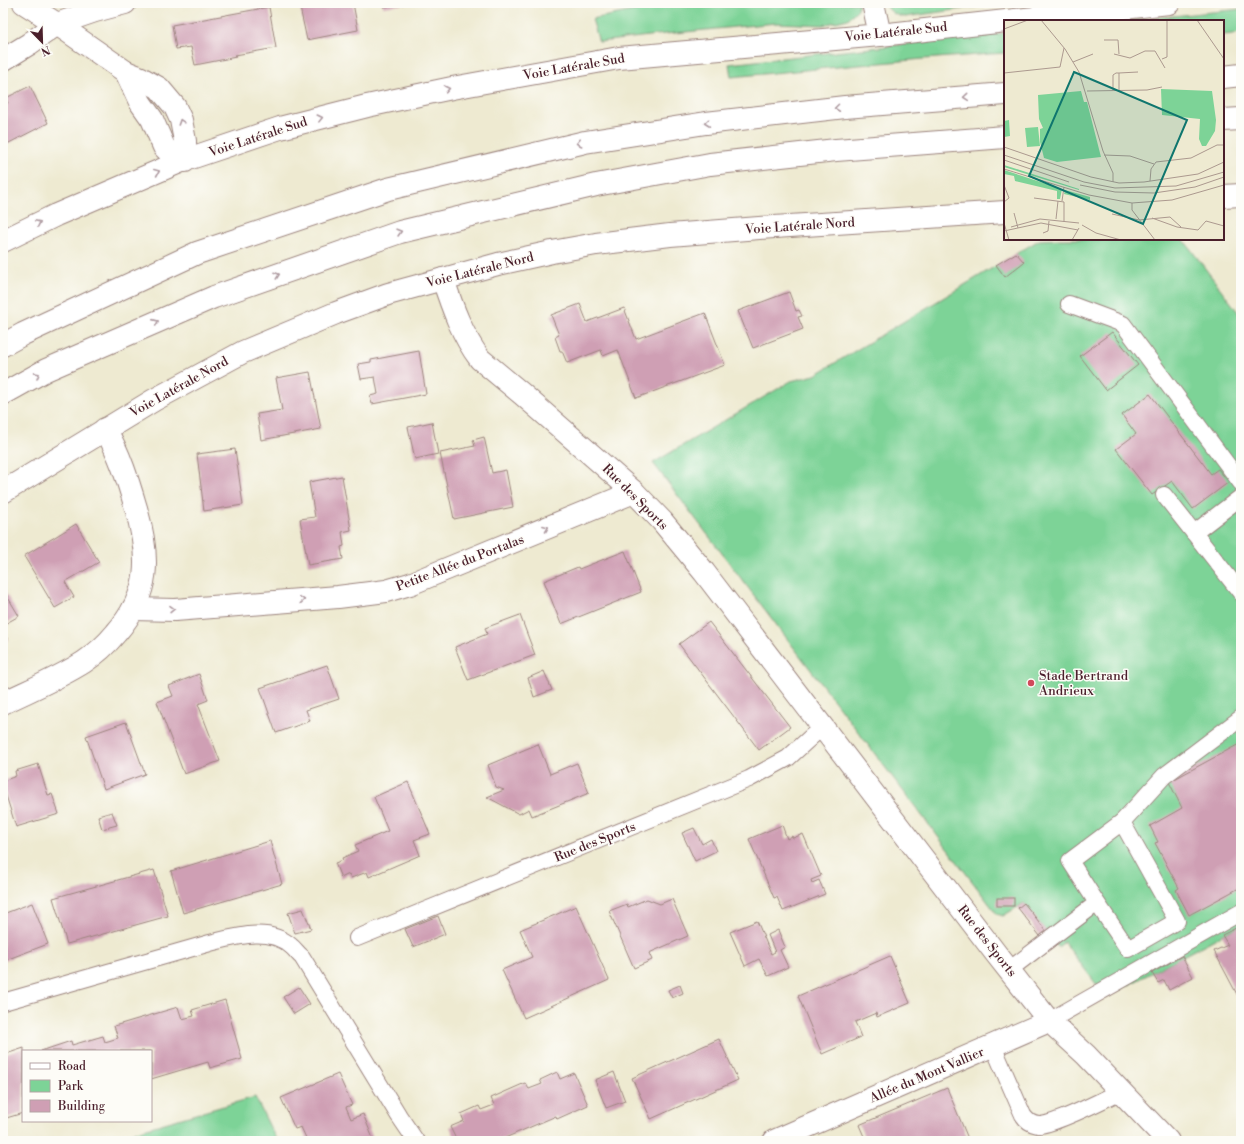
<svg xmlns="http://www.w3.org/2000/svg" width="1244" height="1144" viewBox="0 0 1244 1144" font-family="'Libre Bodoni',serif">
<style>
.green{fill:#7dd397;stroke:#647961}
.building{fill:#cf9fb4}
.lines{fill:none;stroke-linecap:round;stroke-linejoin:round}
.lane-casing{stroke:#9c847e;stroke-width:18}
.street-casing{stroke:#9c847e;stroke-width:24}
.highway-casing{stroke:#9c847e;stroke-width:24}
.lane{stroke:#fff;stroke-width:16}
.street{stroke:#fff;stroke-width:22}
.highway{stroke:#fff;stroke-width:22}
.oneway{stroke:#ae9aa0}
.poi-dot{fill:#d1495b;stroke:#fdfcf7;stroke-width:1.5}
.labels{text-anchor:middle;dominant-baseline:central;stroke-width:3;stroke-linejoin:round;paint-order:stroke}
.street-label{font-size:13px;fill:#4a1f2b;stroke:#fdfcf7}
.poi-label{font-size:13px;fill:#4a1f2b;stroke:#fdfcf7;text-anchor:start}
.inset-road{fill:none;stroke:#ac998f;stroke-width:1}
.view{fill:#0f766e;fill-opacity:0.15;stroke:#0f766e;stroke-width:2}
.inset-edge{fill:none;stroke:#4a1f2b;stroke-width:2}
</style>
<rect width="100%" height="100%" fill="#fdfcf7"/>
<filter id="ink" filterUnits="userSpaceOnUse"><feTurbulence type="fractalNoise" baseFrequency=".025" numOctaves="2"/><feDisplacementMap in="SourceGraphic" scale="8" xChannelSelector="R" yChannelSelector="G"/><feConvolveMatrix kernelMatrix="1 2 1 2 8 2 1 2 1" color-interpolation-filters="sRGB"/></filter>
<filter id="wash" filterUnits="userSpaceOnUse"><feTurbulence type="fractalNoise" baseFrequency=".012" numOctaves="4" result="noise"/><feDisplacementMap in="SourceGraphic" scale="16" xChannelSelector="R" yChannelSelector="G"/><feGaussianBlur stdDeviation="0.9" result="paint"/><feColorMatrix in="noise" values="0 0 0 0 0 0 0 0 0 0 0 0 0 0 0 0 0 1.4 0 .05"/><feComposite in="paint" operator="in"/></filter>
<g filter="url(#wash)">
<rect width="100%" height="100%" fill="#eeead1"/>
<g class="green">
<polygon points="674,3 859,3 858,9 848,19 823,25 776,23 665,34 599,42 592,19"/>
<path d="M 885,3 L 1003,3 L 905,17 C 896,16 889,12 885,3 Z"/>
<polygon points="1241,9 1241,33 1223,35 1223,21 1124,21"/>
<polygon points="1005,33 1005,53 923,59 731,77 729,64"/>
<polygon points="1059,239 1183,239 1241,316 1241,925 1106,997 1064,942 1058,947 1024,903 1003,916 997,914 653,463 791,381 815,375 1039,240"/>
<polygon points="255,1097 277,1141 102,1141"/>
</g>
<g id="blocks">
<g class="building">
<polygon points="299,3 353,3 358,30 307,40"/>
<polygon points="383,3 408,3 408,4 383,7"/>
<polygon points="269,7 276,48 235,55 236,57 195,65 191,47 176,49 172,25"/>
<polygon points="30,86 48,123 3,146 3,106 8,103 6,98"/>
<polygon points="1016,253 1024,262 1005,277 996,265"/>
<polygon points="789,292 796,311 799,310 802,316 798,317 803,329 753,348 738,311"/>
<polygon points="580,304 587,322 624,308 636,339 705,313 725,365 636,398 618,350 603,356 601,350 567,363 562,351 560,351 555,337 559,335 551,315"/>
<polygon points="1112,332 1138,365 1106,390 1080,356"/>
<polygon points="419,351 426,394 372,404 370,396 378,394 375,377 361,379 358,364 371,362 371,360"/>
<polygon points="310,372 321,429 261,440 257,414 282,410 276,378"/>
<polygon points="1150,394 1211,474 1218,469 1229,482 1193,509 1172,481 1152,495 1116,449 1136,434 1122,415"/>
<polygon points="432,422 438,454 415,459 408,427"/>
<polygon points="484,437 492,473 506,470 513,507 454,519 440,453 475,446 473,440"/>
<polygon points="235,449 243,505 204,511 197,454"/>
<polygon points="342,476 351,530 342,532 344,546 341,547 343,559 308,565 300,519 315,517 309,482"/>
<polygon points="76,524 99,562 65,582 74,597 55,608 24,556"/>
<polygon points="625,551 641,592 561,624 544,581 578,567 579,569"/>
<polygon points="3,589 19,616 3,625"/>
<polygon points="520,615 535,655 468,680 455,647 487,634 485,628"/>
<polygon points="709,622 790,727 759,750 679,644"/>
<polygon points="3,631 8,640 3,643"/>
<polygon points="327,665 339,699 306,710 310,721 276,733 260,688"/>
<polygon points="544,671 552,690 534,697 528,678"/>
<polygon points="199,674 208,700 198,704 220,761 184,774 157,702 173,696 169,686"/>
<polygon points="126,722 145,774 104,789 86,736"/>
<polygon points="1241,743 1241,887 1189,915 1176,890 1179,888 1155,843 1158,842 1150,826 1182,808 1169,782"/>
<polygon points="538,744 550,774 577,763 589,793 532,816 529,809 519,814 487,797 504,790 496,787 488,765"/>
<polygon points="38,764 48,795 52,794 59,814 16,827 3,786 3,781 16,776 15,771"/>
<polygon points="408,782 430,834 414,840 420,855 369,877 367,872 351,878 349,874 341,878 335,863 343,860 342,858 358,851 355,845 388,831 374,797"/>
<polygon points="112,812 117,825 102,829 98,816"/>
<polygon points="782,825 787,839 792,836 793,838 803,834 821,876 811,880 812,883 819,880 825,894 783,911 777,897 774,898 749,839"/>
<polygon points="694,828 702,844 711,839 716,851 695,861 682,833"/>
<polygon points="270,841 282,884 183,913 171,871"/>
<polygon points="154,870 168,916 67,944 53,898"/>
<rect x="997" y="898" width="17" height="8"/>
<polygon points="647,899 660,904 672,899 688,936 649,953 652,960 634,968 609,911 627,904 628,907"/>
<polygon points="32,903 48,944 3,961 3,914"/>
<polygon points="1024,903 1047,932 1040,936 1018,908"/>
<polygon points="576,906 609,980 524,1018 502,970 532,957 520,930"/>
<polygon points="303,909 311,929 295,933 288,913"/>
<polygon points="438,916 445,934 413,947 405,929"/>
<polygon points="757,921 771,954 775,952 768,935 778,930 785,947 780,950 788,967 768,976 759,959 745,966 730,932"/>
<polygon points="1240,926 1241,928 1241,1002 1214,951 1228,945 1222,935"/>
<polygon points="890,956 910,1003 877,1017 876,1013 855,1022 861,1037 822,1054 798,996"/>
<polygon points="1182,956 1193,977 1169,990 1164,980 1158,983 1152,973"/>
<polygon points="680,985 683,993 672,998 668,990"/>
<polygon points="299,987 310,1004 294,1014 283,997"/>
<polygon points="225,1000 242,1059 210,1068 208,1062 151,1079 151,1051 41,1051 71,1041 72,1045 103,1036 105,1042 118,1038 114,1026 178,1007 182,1019 194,1016 192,1010"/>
<polygon points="719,1039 738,1080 651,1119 632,1078"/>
<polygon points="24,1048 23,1113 3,1119 3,1055"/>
<polygon points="557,1072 560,1079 574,1073 588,1105 557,1119 556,1116 498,1141 457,1141 450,1127 464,1121 461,1114 479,1106 481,1110 494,1105 491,1098 525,1083 529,1089 542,1084 540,1080"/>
<polygon points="614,1072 625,1101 606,1108 595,1080"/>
<polygon points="338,1074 352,1105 346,1107 351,1119 363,1114 374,1141 300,1141 306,1138 301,1127 295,1129 281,1098"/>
<polygon points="947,1088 969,1141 866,1141 859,1125"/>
</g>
</g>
</g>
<g filter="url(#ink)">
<use href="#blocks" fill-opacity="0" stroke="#9c847e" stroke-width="1"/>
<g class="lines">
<g class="lane-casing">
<g id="lane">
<polyline points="1069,304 1123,324 1241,483"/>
<polyline points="1164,495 1194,533 1241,497"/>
<polyline points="1194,533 1241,593"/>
<polyline points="1122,822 1164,776 1241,718"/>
<polyline points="357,938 749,779 788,758 822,727"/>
<polyline points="1009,970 1097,903 1128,949 1177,921 1122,822 1070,861 1097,903"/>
<path d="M 3,1002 L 210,943 C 235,937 269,926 291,946 C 295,949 298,954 302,957 L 399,1116 L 416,1141"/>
<polyline points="1049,1021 1241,912"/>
<path d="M 993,1046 L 1023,1115 C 1026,1120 1031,1124 1038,1125 C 1052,1126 1105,1099 1121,1091"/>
</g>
</g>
<g class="street-casing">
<g id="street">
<polyline points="24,3 57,24 126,72 141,78 159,88 175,107 181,120 185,141 185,161"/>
<polyline points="873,3 880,35"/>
<polyline points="3,60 29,44 57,24 95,11 125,3"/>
<polyline points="126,72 140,102 152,119 164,147 171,154 182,161"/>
<polyline points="1223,196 1241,195"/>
<polyline points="3,241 56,215 182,161 280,128 367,106 452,88 619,58 880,35 1169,3"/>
<path d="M 443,279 C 452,307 462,335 480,359 L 522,394 L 634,492 L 662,521 L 704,572 L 997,955 L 1049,1021 L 1086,1055 L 1168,1141"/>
<polyline points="3,492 154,400 243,352 336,313 388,294 498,264 552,252 596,244 670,235 759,228 1005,212"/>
<polyline points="133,609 175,610 338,597 386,591 410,584 634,492"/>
<path d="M 3,703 C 30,690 59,678 84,662 C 96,654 107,644 116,633 C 151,593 150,557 136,508 C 128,481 120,454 105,429"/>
<polyline points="774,1141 1049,1021"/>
</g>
</g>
<g class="highway-casing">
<g id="highway">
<polyline points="1223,77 1241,75"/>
<polyline points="1223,120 1241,119"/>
<polyline points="3,345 23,334 197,253 388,189 585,142 706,123 845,107 1005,94"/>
<polyline points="3,394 46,370 214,297 400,232 596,185 710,164 836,150 1005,137"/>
</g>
</g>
<use href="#lane" class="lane"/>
<use href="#street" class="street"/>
<use href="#highway" class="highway"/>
</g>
<defs><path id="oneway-chevron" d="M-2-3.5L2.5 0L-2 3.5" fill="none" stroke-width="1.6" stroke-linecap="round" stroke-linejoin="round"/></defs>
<g class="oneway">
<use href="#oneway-chevron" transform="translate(447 89) rotate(-11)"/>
<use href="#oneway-chevron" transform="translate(966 97) rotate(175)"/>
<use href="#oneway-chevron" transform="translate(837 108) rotate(173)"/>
<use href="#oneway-chevron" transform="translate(320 118) rotate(-14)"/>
<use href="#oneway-chevron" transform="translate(181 122) rotate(-108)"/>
<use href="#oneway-chevron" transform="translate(707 123) rotate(173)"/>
<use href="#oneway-chevron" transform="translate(579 143) rotate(167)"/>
<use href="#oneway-chevron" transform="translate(157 172) rotate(-23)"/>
<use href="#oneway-chevron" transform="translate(38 223) rotate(-26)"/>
<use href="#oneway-chevron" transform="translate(399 232) rotate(-16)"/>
<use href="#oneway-chevron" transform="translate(277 275) rotate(-19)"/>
<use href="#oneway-chevron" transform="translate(156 322) rotate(-24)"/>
<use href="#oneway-chevron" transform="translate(37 375) rotate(-29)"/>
<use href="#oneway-chevron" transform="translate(546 528) rotate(-22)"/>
<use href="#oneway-chevron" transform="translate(302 600) rotate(-4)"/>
<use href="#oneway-chevron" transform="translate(172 609) rotate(-1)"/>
</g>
</g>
<circle class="poi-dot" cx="1031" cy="683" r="4"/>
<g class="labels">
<g class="street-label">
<text transform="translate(896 32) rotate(-6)">Voie Latérale Sud</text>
<text transform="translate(574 67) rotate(-10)">Voie Latérale Sud</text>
<text transform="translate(258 137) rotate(-18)">Voie Latérale Sud</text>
<text transform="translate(800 226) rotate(-4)">Voie Latérale Nord</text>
<text transform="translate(480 270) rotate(-14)">Voie Latérale Nord</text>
<text transform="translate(179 387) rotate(-29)">Voie Latérale Nord</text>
<text transform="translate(635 497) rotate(45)">Rue des Sports</text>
<text transform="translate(460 563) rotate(-21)">Petite Allée du Portalas</text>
<text transform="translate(595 842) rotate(-22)">Rue des Sports</text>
<text transform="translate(987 941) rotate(52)">Rue des Sports</text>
<text transform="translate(927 1075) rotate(-23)">Allée du Mont Vallier</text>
</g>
<g class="poi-label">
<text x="1039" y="676">Stade Bertrand<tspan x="1039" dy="15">Andrieux</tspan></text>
</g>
</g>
<g transform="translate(1004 20)">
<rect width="220" height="220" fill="#eeead1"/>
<path d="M 157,69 L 208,71 L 212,100 L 211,111 L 202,126 L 198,126 L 195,119 L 196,99 L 158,95 ZM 77,71 L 80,82 L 83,82 L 97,137 L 53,142 L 40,138 L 36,122 L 36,109 L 39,108 L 35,99 L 34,75 ZM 5,100 L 6,116 L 0,117 L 0,101 ZM 34,107 L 36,126 L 23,127 L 21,108 ZM 0,145 L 75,169 L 75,170 L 0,147 ZM 0,150 L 58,169 L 56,179 L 53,179 L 53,171 L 11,161 L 10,156 L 0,154 ZM 61,170 L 86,177 L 86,180 L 60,174 Z" fill="#7dd397"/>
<path class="inset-road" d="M 37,0 L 61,29 L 75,52 L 99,131 L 109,153 L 109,162M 193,0 L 220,39M 0,9 L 24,0M 100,20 L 114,20 L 115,34M 110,34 L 126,38 L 141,31 L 151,31 L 161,48M 158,39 L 163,37 L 163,0M 69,42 L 89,34M 0,53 L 56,47 L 60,28M 115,53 L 134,52M 109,70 L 109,55 L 112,53 L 115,53 L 115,70M 83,71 L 143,70 L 158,67M 0,127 L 87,157 L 115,163 L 140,162 L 194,154 L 220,142M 0,135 L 80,162 L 111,168 L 172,166 L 220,152M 100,135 L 126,136 L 150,144M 0,140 L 65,162M 0,149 L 85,175 L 128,183 L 168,180 L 220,165M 146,161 L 147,149 L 152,142 L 187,138 L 213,125 L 220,125M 0,165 L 5,178 L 0,182M 76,165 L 111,172 L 150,173 L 191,167 L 220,157M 30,178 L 60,182 L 60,202M 58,181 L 60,167M 128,183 L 128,190 L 151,220M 10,193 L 14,208M 108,194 L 135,200 L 166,197 L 177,207M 148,198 L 173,207 L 194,210 L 202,201 L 220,206M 52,199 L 54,181M 0,203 L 5,220M 78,205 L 92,213 L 117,220M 7,207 L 36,199 L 75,203M 0,211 L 37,203 L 74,210M 39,213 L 44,211 L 45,201M 68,220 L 75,208"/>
<path class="view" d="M 70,52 L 183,100 L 139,204 L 25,156 Z"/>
<rect width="220" height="220" class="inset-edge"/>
</g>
<rect width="1244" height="1144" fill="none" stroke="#fdfcf7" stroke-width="16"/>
<rect x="22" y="1050" width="130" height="72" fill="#fdfcf7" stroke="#b5a4a5"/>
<rect x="30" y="1063" width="20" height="6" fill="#ffffff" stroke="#b5a4a5"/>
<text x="58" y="1070" font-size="12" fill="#4a1f2b">Road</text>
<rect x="30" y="1080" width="20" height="12" fill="#7dd397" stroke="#b5a4a5"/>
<text x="58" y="1090" font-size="12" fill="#4a1f2b">Park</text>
<rect x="30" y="1100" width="20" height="12" fill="#cf9fb4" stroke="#b5a4a5"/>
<text x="58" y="1110" font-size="12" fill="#4a1f2b">Building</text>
<g transform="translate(42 42) rotate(157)" stroke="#fdfcf7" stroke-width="3" paint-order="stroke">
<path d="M0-3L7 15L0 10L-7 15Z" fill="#4a1f2b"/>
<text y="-6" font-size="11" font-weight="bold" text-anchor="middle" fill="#4a1f2b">N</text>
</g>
</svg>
